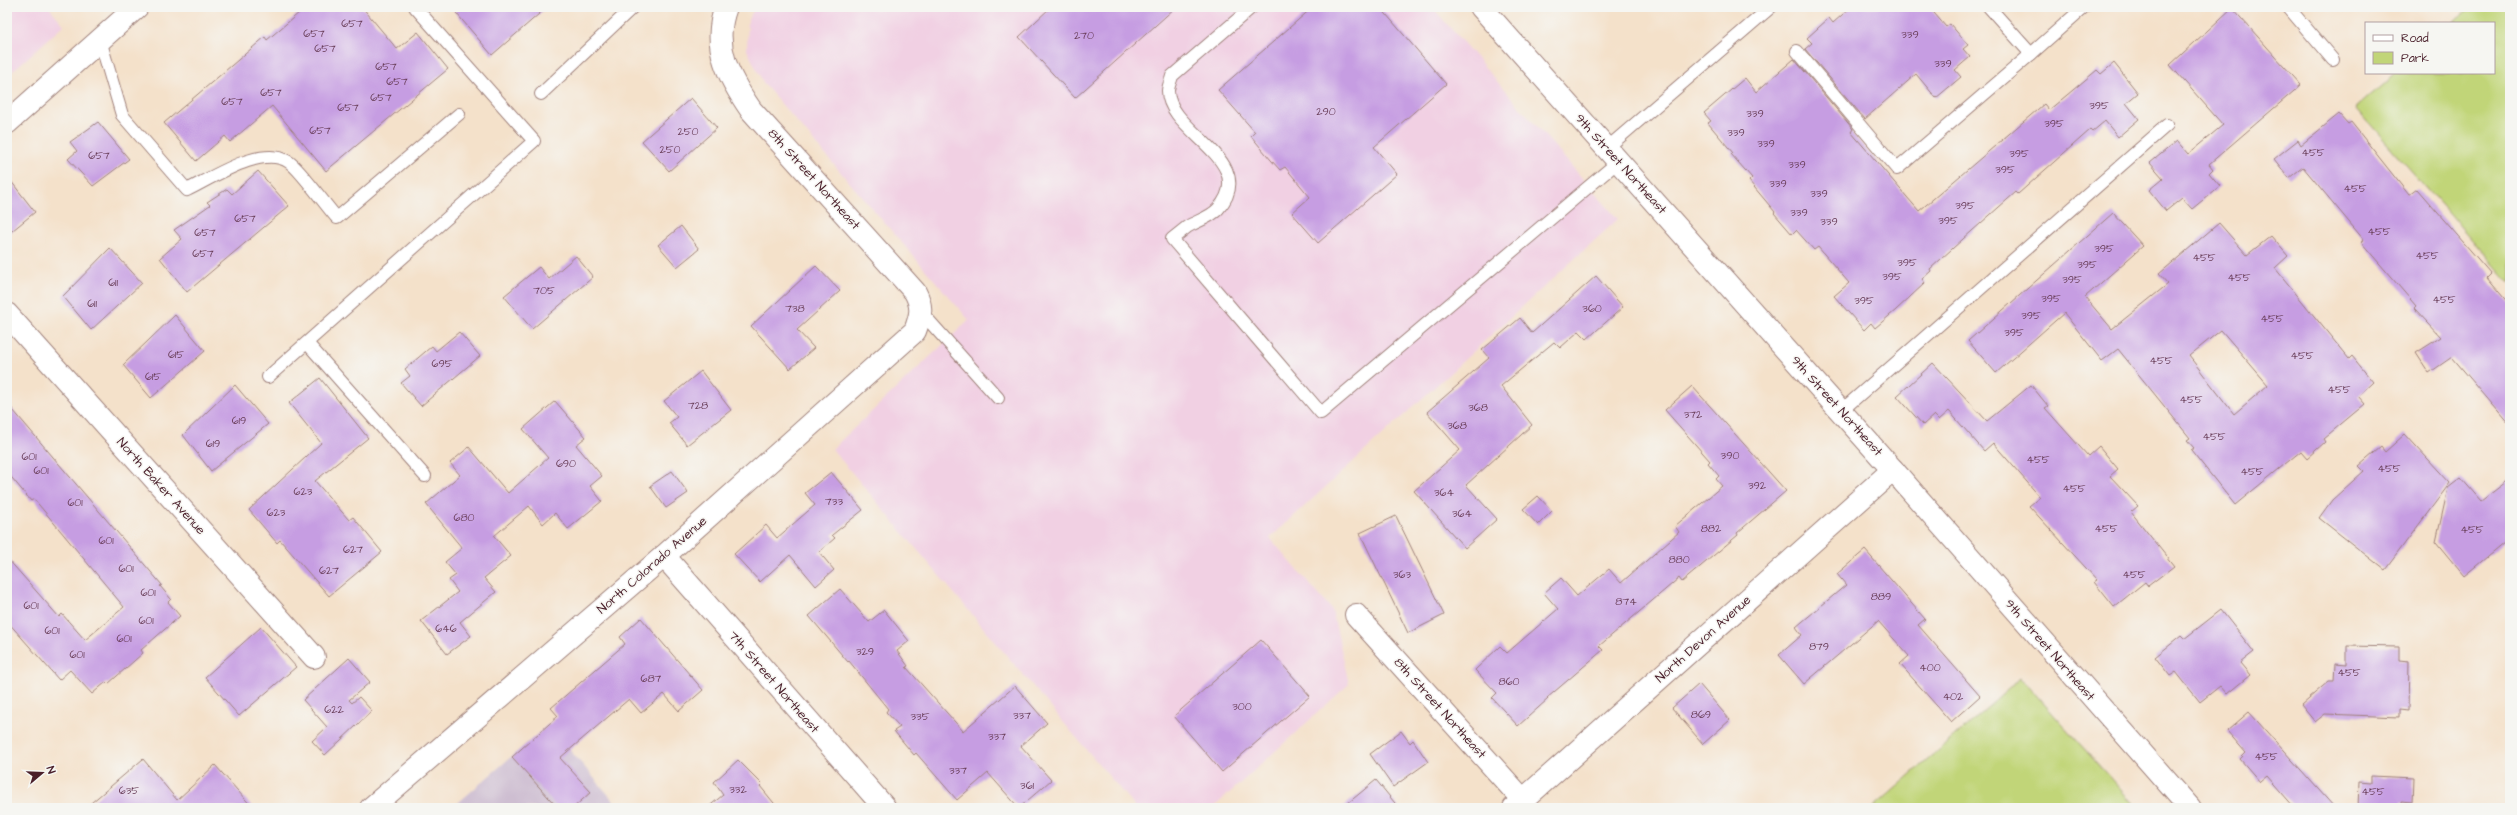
<svg xmlns="http://www.w3.org/2000/svg" width="2517" height="815" viewBox="0 0 2517 815" font-family="'Architects Daughter',sans-serif">
<style>
.built{fill:#f1d0e3}
.industrial{fill:#cebed1}
.green{fill:#c1d578;stroke:#867a52}
.building{fill:#c69de2;fill-rule:evenodd}
.lines{fill:none;stroke-linecap:round;stroke-linejoin:round}
.service-casing{stroke:#9f807a;stroke-width:14}
.minor-casing{stroke:#9f807a;stroke-width:24}
.tertiary-casing{stroke:#9f807a;stroke-width:24}
.secondary-casing{stroke:#9f807a;stroke-width:24}
.service{stroke:#fff;stroke-width:12}
.minor{stroke:#fff;stroke-width:22}
.tertiary{stroke:#fff;stroke-width:22}
.secondary{stroke:#fff;stroke-width:22}
.labels{text-anchor:middle;dominant-baseline:central;stroke-width:3;stroke-linejoin:round;paint-order:stroke}
.number-label{font-size:11px;fill:#693e59}
.street-label{font-size:13px;fill:#4a1f2b;stroke:#f6f6f2}
</style>
<rect width="100%" height="100%" fill="#f6f6f2"/>
<filter id="ink" filterUnits="userSpaceOnUse"><feTurbulence type="fractalNoise" baseFrequency=".025" numOctaves="2"/><feDisplacementMap in="SourceGraphic" scale="8" xChannelSelector="R" yChannelSelector="G"/><feConvolveMatrix kernelMatrix="1 2 1 2 8 2 1 2 1" color-interpolation-filters="sRGB"/></filter>
<filter id="wash" filterUnits="userSpaceOnUse"><feTurbulence type="fractalNoise" baseFrequency=".012" numOctaves="4" result="noise"/><feDisplacementMap in="SourceGraphic" scale="16" xChannelSelector="R" yChannelSelector="G"/><feGaussianBlur stdDeviation="0.9" result="paint"/><feColorMatrix in="noise" values="0 0 0 0 0 0 0 0 0 0 0 0 0 0 0 0 0 1.4 0 .05"/><feComposite in="paint" operator="in"/></filter>
<g filter="url(#wash)">
<rect width="100%" height="100%" fill="#f4e1ca"/>
<g class="built">
<polygon points="7,7 49,7 64,25 7,76"/>
<polygon points="756,7 1432,7 1618,219 1270,538 1332,610 1349,684 1213,808 1136,808 832,449 969,320 764,84 747,50 748,19"/>
</g>
<polygon class="industrial" points="548,725 620,808 452,808"/>
<g class="green">
<polygon points="2471,7 2510,7 2510,283 2356,108 2396,73 2494,73 2494,23 2453,23"/>
<polygon points="2021,678 2137,808 1873,808"/>
</g>
<g id="blocks">
<g class="building">
<polygon points="306,7 362,7 397,49 418,32 448,69 326,171 272,106 230,142 225,136 196,161 164,123 265,37 267,40"/>
<polygon points="451,7 547,7 492,55"/>
<polygon points="1051,7 1176,7 1075,98 1019,37"/>
<polygon points="1313,7 1380,7 1446,84 1374,147 1397,174 1318,243 1292,213 1310,197 1285,167 1280,170 1271,160 1251,136 1255,132 1218,90"/>
<polygon points="1851,7 1929,7 1946,27 1950,24 1968,45 1963,49 1970,57 1955,70 1961,77 1936,98 1916,74 1865,119 1805,49 1812,43 1807,38 1829,18 1833,23"/>
<polygon points="2232,8 2301,85 2209,164 2213,169 2209,173 2220,186 2192,209 2182,198 2166,211 2149,190 2163,178 2150,163 2177,141 2188,154 2223,125 2170,65"/>
<polygon points="1794,59 1853,129 1851,132 1919,211 2044,104 2049,110 2097,70 2101,74 2114,63 2138,93 2126,103 2139,119 2118,137 2105,121 2092,132 2090,130 2018,194 2016,192 1963,239 1930,269 1931,271 1922,279 1925,283 1896,310 1875,328 1871,323 1864,330 1834,296 1849,283 1818,247 1814,250 1796,230 1792,234 1774,213 1775,212 1749,181 1752,178 1731,154 1733,153 1708,123 1711,121 1704,113 1745,78 1756,92"/>
<polygon points="691,98 717,128 669,171 642,141"/>
<polygon points="2339,114 2348,124 2351,122 2409,195 2417,189 2491,274 2487,278 2510,305 2510,425 2452,357 2429,373 2416,353 2441,337 2414,308 2416,306 2361,242 2364,240 2303,167 2289,178 2274,159 2298,140 2301,145"/>
<polygon points="98,122 129,159 93,186 68,159 77,151 70,142"/>
<polygon points="258,171 289,206 187,292 160,258 182,239 174,230 210,205 207,202 227,189 232,194"/>
<polygon points="7,176 35,212 7,235"/>
<path d="M 2113,213 L 2143,246 L 2085,297 L 2112,329 L 2168,284 L 2159,274 L 2219,223 L 2247,255 L 2271,236 L 2288,256 L 2275,268 L 2349,359 L 2352,356 L 2373,382 L 2358,396 L 2365,404 L 2323,439 L 2325,442 L 2307,458 L 2301,451 L 2235,505 L 2191,450 L 2194,448 L 2187,440 L 2190,438 L 2118,349 L 2102,361 L 2064,313 L 1996,373 L 1968,341 ZM 2221,330 L 2268,385 L 2234,414 L 2189,356 Z"/>
<polygon points="681,226 699,249 677,267 658,245"/>
<polygon points="110,248 142,283 91,330 63,296"/>
<polygon points="576,256 593,277 532,329 504,296 539,267 549,279"/>
<polygon points="816,266 840,291 797,330 814,348 790,369 751,326"/>
<polygon points="1596,276 1623,307 1587,339 1579,331 1560,348 1554,342 1501,386 1532,425 1466,485 1497,519 1465,548 1414,491 1460,450 1427,412 1489,358 1482,350 1520,318 1532,333"/>
<polygon points="175,315 205,351 151,398 123,365"/>
<polygon points="459,332 480,356 421,406 401,383 410,376 405,369 432,346 436,351"/>
<polygon points="1933,363 1987,421 2031,385 2048,406 2045,408 2088,456 2099,446 2118,469 2110,476 2138,506 2131,512 2174,566 2148,586 2145,582 2114,607 2094,582 2097,580 2029,506 2040,497 1993,443 1984,451 1949,411 1939,420 1934,415 1923,425 1897,396"/>
<polygon points="701,371 731,410 687,445 669,423 677,417 664,401"/>
<polygon points="320,378 368,438 315,481 349,520 353,517 382,552 329,596 280,540 277,543 249,510 321,443 289,403"/>
<polygon points="235,385 268,424 211,471 183,435"/>
<polygon points="1692,386 1786,491 1737,533 1738,535 1682,582 1679,578 1599,646 1603,650 1547,698 1548,699 1518,726 1492,698 1497,693 1475,670 1500,646 1507,653 1558,609 1544,593 1561,578 1577,596 1609,569 1621,583 1679,532 1675,526 1722,486 1716,479 1719,476 1708,463 1710,461 1665,410"/>
<polygon points="555,401 586,437 576,445 602,476 590,486 602,501 568,529 555,513 543,524 529,506 494,536 511,556 484,578 496,592 460,622 471,636 447,654 421,621 458,592 449,580 456,575 445,562 462,548 426,504 460,475 450,463 469,447 508,493 548,458 523,429"/>
<polygon points="7,403 162,585 160,586 171,599 168,602 180,616 141,650 143,653 108,684 106,682 92,694 70,670 59,680 7,621 7,558 59,617 62,614 85,640 124,607 34,499 31,501 7,472"/>
<polygon points="2405,434 2450,483 2385,570 2319,518 2332,500 2364,471 2359,466 2381,447 2385,452"/>
<polygon points="672,471 688,493 666,508 650,486"/>
<polygon points="831,472 863,510 832,535 835,538 819,552 834,570 816,586 790,555 760,582 734,554 766,525 777,538 815,505 805,493"/>
<polygon points="2461,478 2481,501 2510,479 2510,538 2464,576 2436,542 2448,488"/>
<polygon points="1538,496 1552,511 1538,525 1523,509"/>
<polygon points="1396,516 1444,615 1408,633 1360,533"/>
<polygon points="1865,550 1925,619 1918,625 1980,696 1951,722 1900,664 1909,656 1878,621 1804,684 1779,655 1802,635 1796,627 1846,585 1837,574"/>
<polygon points="840,589 869,622 884,610 909,641 897,651 908,666 906,667 963,731 1015,686 1047,723 1021,746 1051,780 1019,808 988,773 957,800 916,753 914,755 894,731 900,727 886,712 888,709 849,661 848,662 809,616"/>
<polygon points="2221,610 2254,652 2240,663 2250,675 2227,694 2220,686 2200,702 2176,672 2170,676 2155,657 2181,636 2184,639"/>
<polygon points="641,618 703,690 679,711 664,694 641,713 629,699 560,758 591,792 573,808 558,808 512,757 558,716 551,708 625,644 620,637"/>
<polygon points="261,627 296,667 239,716 205,677"/>
<polygon points="1261,640 1310,696 1222,772 1174,716"/>
<polygon points="2347,646 2399,647 2399,660 2409,661 2408,711 2399,710 2399,717 2325,714 2315,722 2301,705 2329,681 2334,681 2335,663 2347,664"/>
<polygon points="349,658 370,682 349,700 352,703 359,697 372,711 325,755 312,741 327,727 303,700"/>
<polygon points="1699,684 1730,720 1703,744 1672,708"/>
<polygon points="2249,712 2335,808 2295,808 2267,776 2260,782 2240,759 2246,753 2227,731"/>
<polygon points="1401,731 1410,743 1413,740 1428,762 1393,787 1370,754"/>
<polygon points="143,759 177,800 215,765 253,808 85,808"/>
<polygon points="738,760 762,784 760,786 778,808 707,808 723,795 714,782"/>
<polygon points="2371,776 2414,778 2413,803 2401,802 2401,808 2358,808 2359,782 2371,783"/>
<polygon points="1376,780 1399,808 1342,808"/>
</g>
</g>
</g>
<g filter="url(#ink)">
<use href="#blocks" fill-opacity="0" stroke="#9f807a" stroke-width="1"/>
<g class="lines">
<g class="service-casing">
<g id="service">
<path d="M 1252,7 L 1172,76 C 1171,81 1168,86 1168,91 C 1168,132 1261,161 1218,209 C 1210,218 1196,221 1187,227 C 1182,231 1177,235 1172,239 L 1321,413 L 1619,161"/>
<polyline points="1989,7 2031,54 2084,7"/>
<polyline points="2288,7 2333,60"/>
<path d="M 100,40 L 122,115 L 187,190 C 212,178 262,144 289,162 C 300,169 326,206 337,218 L 459,114"/>
<polyline points="1797,51 1897,169 2031,54"/>
<polyline points="541,94 633,7"/>
<polyline points="1607,148 1771,7"/>
<polyline points="922,313 998,398"/>
<polyline points="307,343 425,476"/>
<polyline points="268,377 534,141 415,7"/>
<polyline points="1841,411 2167,125"/>
</g>
</g>
<g class="minor-casing">
<g id="minor">
<polyline points="7,314 314,657"/>
<polyline points="664,556 885,808"/>
<polyline points="1356,615 1523,800"/>
<path d="M 371,808 L 664,556 L 915,331 C 921,315 923,307 915,292 L 751,110 C 729,78 711,46 726,7"/>
<polyline points="1514,808 1893,470"/>
</g>
</g>
<g class="tertiary-casing">
<polyline id="tertiary" points="7,123 137,7"/>
</g>
<g class="secondary-casing">
<polyline id="secondary" points="1481,7 1893,470 2190,808"/>
</g>
<use href="#service" class="service"/>
<use href="#minor" class="minor"/>
<use href="#tertiary" class="tertiary"/>
<use href="#secondary" class="secondary"/>
</g>
</g>
<g class="labels">
<g class="number-label">
<text x="352" y="23">657</text>
<text x="314" y="33">657</text>
<text x="1910" y="34">339</text>
<text x="1084" y="35">270</text>
<text x="325" y="48">657</text>
<text x="1943" y="63">339</text>
<text x="386" y="66">657</text>
<text x="397" y="81">657</text>
<text x="271" y="92">657</text>
<text x="381" y="97">657</text>
<text x="232" y="101">657</text>
<text x="2099" y="105">395</text>
<text x="348" y="107">657</text>
<text x="1326" y="111">290</text>
<text x="1755" y="113">339</text>
<text x="2054" y="123">395</text>
<text x="320" y="130">657</text>
<text x="688" y="131">250</text>
<text x="1736" y="132">339</text>
<text x="1766" y="143">339</text>
<text x="670" y="149">250</text>
<text x="2313" y="152">455</text>
<text x="2019" y="153">395</text>
<text x="99" y="155">657</text>
<text x="1797" y="164">339</text>
<text x="2005" y="169">395</text>
<text x="1778" y="183">339</text>
<text x="2355" y="188">455</text>
<text x="1819" y="193">339</text>
<text x="1965" y="205">395</text>
<text x="1799" y="212">339</text>
<text x="245" y="218">657</text>
<text x="1948" y="220">395</text>
<text x="1829" y="221">339</text>
<text x="2379" y="231">455</text>
<text x="205" y="232">657</text>
<text x="2104" y="248">395</text>
<text x="203" y="253">657</text>
<text x="2427" y="255">455</text>
<text x="2204" y="257">455</text>
<text x="1907" y="262">395</text>
<text x="2087" y="264">395</text>
<text x="1892" y="276">395</text>
<text x="2239" y="277">455</text>
<text x="2072" y="279">395</text>
<text x="113" y="282">611</text>
<text x="544" y="290">705</text>
<text x="2051" y="298">395</text>
<text x="2444" y="299">455</text>
<text x="1864" y="300">395</text>
<text x="92" y="303">611</text>
<text x="795" y="308">738</text>
<text x="1592" y="308">360</text>
<text x="2031" y="315">395</text>
<text x="2272" y="318">455</text>
<text x="2014" y="332">395</text>
<text x="176" y="354">615</text>
<text x="2302" y="355">455</text>
<text x="2161" y="360">455</text>
<text x="442" y="363">695</text>
<text x="153" y="376">615</text>
<text x="2339" y="389">455</text>
<text x="2191" y="399">455</text>
<text x="698" y="405">728</text>
<text x="1478" y="407">368</text>
<text x="1693" y="414">372</text>
<text x="239" y="420">619</text>
<text x="1457" y="425">368</text>
<text x="2214" y="436">455</text>
<text x="213" y="443">619</text>
<text x="1730" y="455">390</text>
<text x="29" y="456">601</text>
<text x="2038" y="459">455</text>
<text x="566" y="463">690</text>
<text x="2389" y="468">455</text>
<text x="41" y="470">601</text>
<text x="2252" y="471">455</text>
<text x="1757" y="485">392</text>
<text x="2074" y="488">455</text>
<text x="303" y="491">623</text>
<text x="1444" y="492">364</text>
<text x="834" y="501">733</text>
<text x="75" y="502">601</text>
<text x="276" y="512">623</text>
<text x="1462" y="513">364</text>
<text x="464" y="517">680</text>
<text x="1711" y="528">882</text>
<text x="2106" y="528">455</text>
<text x="2472" y="529">455</text>
<text x="106" y="540">601</text>
<text x="353" y="549">627</text>
<text x="1679" y="559">880</text>
<text x="126" y="568">601</text>
<text x="329" y="570">627</text>
<text x="1402" y="574">363</text>
<text x="2134" y="574">455</text>
<text x="148" y="592">601</text>
<text x="1881" y="596">889</text>
<text x="1626" y="601">874</text>
<text x="31" y="605">601</text>
<text x="146" y="620">601</text>
<text x="446" y="628">646</text>
<text x="52" y="630">601</text>
<text x="124" y="638">601</text>
<text x="1819" y="646">879</text>
<text x="865" y="651">329</text>
<text x="77" y="654">601</text>
<text x="1930" y="667">400</text>
<text x="2349" y="672">455</text>
<text x="651" y="678">687</text>
<text x="1509" y="681">860</text>
<text x="1953" y="696">402</text>
<text x="1242" y="706">300</text>
<text x="334" y="709">622</text>
<text x="1701" y="714">869</text>
<text x="1022" y="715">337</text>
<text x="920" y="716">335</text>
<text x="997" y="736">337</text>
<text x="2266" y="756">455</text>
<text x="958" y="770">337</text>
<text x="1027" y="785">361</text>
<text x="738" y="789">332</text>
<text x="129" y="790">635</text>
<text x="2373" y="791">455</text>
</g>
<g class="street-label">
<text transform="translate(1621 164) rotate(48)">9th Street Northeast</text>
<text transform="translate(814 179) rotate(48)">8th Street Northeast</text>
<text transform="translate(1837 406) rotate(48)">9th Street Northeast</text>
<text transform="translate(161 486) rotate(48)">North Baker Avenue</text>
<text transform="translate(652 565) rotate(-41)">North Colorado Avenue</text>
<text transform="translate(1703 639) rotate(-42)">North Devon Avenue</text>
<text transform="translate(2050 650) rotate(49)">9th Street Northeast</text>
<text transform="translate(774 682) rotate(49)">7th Street Northeast</text>
<text transform="translate(1440 708) rotate(48)">8th Street Northeast</text>
</g>
</g>
<rect width="2517" height="815" fill="none" stroke="#f6f6f2" stroke-width="24"/>
<rect x="2365" y="22" width="130" height="52" fill="#f6f6f2" stroke="#b1a0a2"/>
<rect x="2373" y="35" width="20" height="6" fill="#ffffff" stroke="#b1a0a2"/>
<text x="2401" y="42" font-size="12" fill="#4a1f2b">Road</text>
<rect x="2373" y="52" width="20" height="12" fill="#c1d578" stroke="#b1a0a2"/>
<text x="2401" y="62" font-size="12" fill="#4a1f2b">Park</text>
<g transform="translate(42 773) rotate(71)" stroke="#f6f6f2" stroke-width="3" paint-order="stroke">
<path d="M0-3L7 15L0 10L-7 15Z" fill="#4a1f2b"/>
<text y="-6" font-size="11" font-weight="bold" text-anchor="middle" fill="#4a1f2b">N</text>
</g>
</svg>
